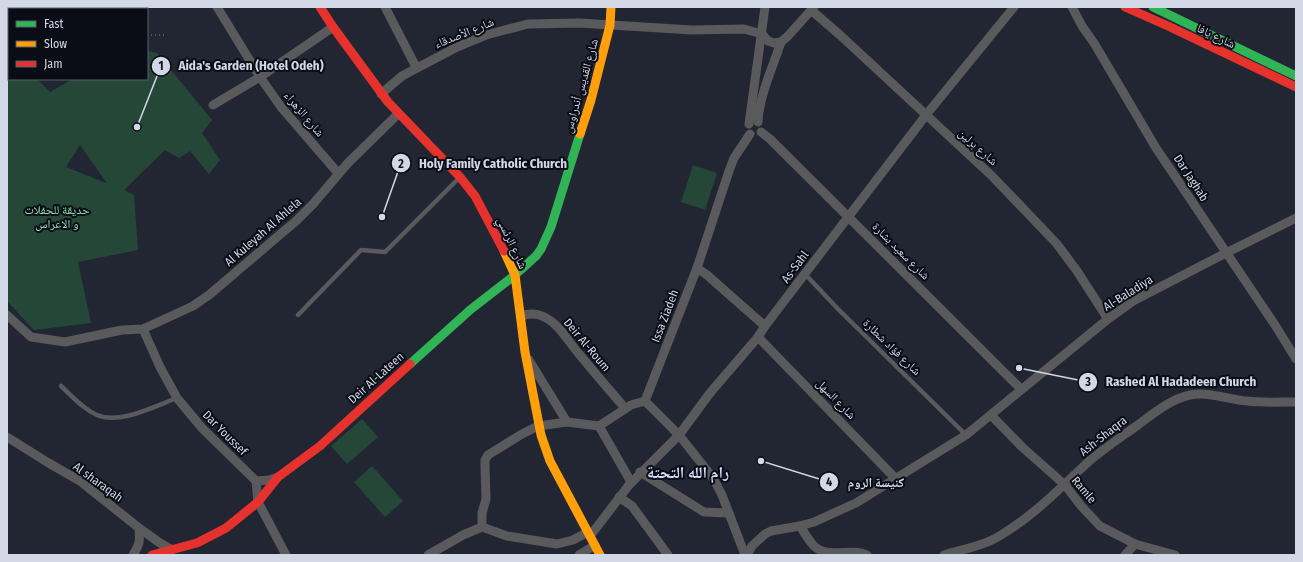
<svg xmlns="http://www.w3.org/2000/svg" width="1303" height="562" viewBox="0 0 1303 562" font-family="'Fira Sans Condensed','Noto Naskh Arabic',sans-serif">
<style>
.green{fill:#254737;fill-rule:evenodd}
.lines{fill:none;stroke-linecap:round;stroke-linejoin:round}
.path{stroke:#58585b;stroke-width:2;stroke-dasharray:1 3;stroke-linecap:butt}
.lane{stroke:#5a5a5c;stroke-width:4.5}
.street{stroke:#5a5a5c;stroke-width:9}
.fast{stroke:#30b455;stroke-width:9}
.slow{stroke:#ff9f0a;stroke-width:9}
.jam{stroke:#e5322d;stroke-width:9}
.labels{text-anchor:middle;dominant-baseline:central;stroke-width:4;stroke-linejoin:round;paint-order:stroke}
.street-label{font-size:12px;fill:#d3d8e7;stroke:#0a0c16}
.park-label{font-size:12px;fill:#8de2b4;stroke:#0a0c16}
.district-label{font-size:16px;font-weight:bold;fill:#d3dcfc;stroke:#0a0c16}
.leader{fill:none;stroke:#d3d8e7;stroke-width:1.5}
.callout-dot{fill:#d3d8e7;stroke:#0a0c16;stroke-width:1.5}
.mark-label{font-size:12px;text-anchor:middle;font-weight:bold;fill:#111}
.callout-label{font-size:13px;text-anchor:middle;font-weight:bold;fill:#d3d8e7;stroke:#0a0c16;stroke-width:4;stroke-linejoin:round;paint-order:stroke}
</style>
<rect width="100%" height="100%" fill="#222633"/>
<g class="green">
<path d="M 147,51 L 157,53 L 212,120 L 202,133 L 220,160 L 209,174 L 190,151 L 179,158 L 165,150 L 124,190 L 134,195 L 138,250 L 78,262 L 91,323 L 34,330 L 7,301 L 7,54 L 9,54 L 9,79 L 37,79 L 50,92 L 73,79 L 147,79 ZM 80,145 L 106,182 L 106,183 L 66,167 Z"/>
<polygon points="693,165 717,173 705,210 681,202"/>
<polygon points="362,419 378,437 347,464 331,446"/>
<polygon points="372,466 403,501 385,517 354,482"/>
</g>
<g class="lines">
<g class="path">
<polyline points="108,7 109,9"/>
<polyline points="147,35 165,35"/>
</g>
<g class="lane">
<polyline points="805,274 838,309 966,435"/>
<polyline points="298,315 361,250 385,252 459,178"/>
<path d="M 61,386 C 72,396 83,409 97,415 C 119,425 155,406 177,398"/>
</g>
<g class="street">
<polyline points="217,7 260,77 281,107 338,173"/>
<polyline points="385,7 416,67"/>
<polyline points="1072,7 1082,26 1094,43 1156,148 1275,325 1296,359"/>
<polyline points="43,9 45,7"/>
<polyline points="811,10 840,35 992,176 1057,244 1077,271 1108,319"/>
<polyline points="7,39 9,39"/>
<polyline points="381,94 402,76 457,47 486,35 528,24 579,23 692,30 744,29 762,34 768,41 774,43 781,42 787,37 814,7"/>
<polyline points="213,105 260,77 333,27"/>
<path d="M 758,122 C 759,96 773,67 781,42"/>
<polyline points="749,124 765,7"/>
<polyline points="761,132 770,139 1021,389"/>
<polyline points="697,268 707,275 765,326"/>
<polyline points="7,315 31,337 65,342 122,330 143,329 193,306 209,295 296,221 313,204 348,163 398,114"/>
<path d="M 521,316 C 527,314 533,313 539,315 C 557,320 567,340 579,354 C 594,372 609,390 625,408"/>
<polyline points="143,329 160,367 177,398 202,428 256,481 258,502 286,555"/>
<polyline points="758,337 896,479"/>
<polyline points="529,360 567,422"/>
<polyline points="645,401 679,435 713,478 722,495 745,555"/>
<polyline points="991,415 1022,447 1065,485 1082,507 1100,526 1135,544 1175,555"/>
<polyline points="599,426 631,482"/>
<polyline points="7,437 47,462 80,481 139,528 160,543 172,550"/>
<polyline points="640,472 704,512 729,513"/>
<polyline points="256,481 269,480 278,477"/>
<polyline points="619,497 632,506 668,555"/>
<path d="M 800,526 C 804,532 808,539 813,545 C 827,560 850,547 867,555"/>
<polyline points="482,527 507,536 557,544 573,540 588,532"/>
<polyline points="590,536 629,485 679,435 710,393 758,337 765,326 926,115 1014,7"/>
<path d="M 133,555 C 140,544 140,541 139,528"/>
<polyline points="428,555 463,535 482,527 482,513 486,499 485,467 485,460 488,455 522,434 538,426 567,422 599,426 631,405 645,401 697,268 729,171 734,158 750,134"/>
<polyline points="579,555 595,545"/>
<polyline points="747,555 752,546 765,534 771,531 800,526 814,522 856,503 966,435 1108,319 1133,301 1226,253 1296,218"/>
<path d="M 944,555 C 963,549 984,546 1001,535 C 1033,516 1058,490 1085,465 C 1101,450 1120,438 1138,425 C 1154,413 1171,399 1190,395 C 1209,391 1229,400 1247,401 C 1264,403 1280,402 1296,402"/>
<polyline points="1125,555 1135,544"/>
</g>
<g class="fast">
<polyline points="1153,7 1296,76"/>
<polyline points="410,364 470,310 515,275 536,256 541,249 551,227 580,134"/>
</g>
<g class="slow">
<polyline points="580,134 591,100 610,25 611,7"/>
<polyline points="504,251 515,275 525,352 541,435 550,461 600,555"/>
</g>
<g class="jam">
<polyline points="320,7 333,27 388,102 460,177 475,196 504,251"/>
<polyline points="1125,7 1168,26 1296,87"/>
<polyline points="152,555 197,543 226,528 258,502 278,477 320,446 410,364"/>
</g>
</g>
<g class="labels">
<g class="street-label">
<text transform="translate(464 33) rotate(-22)">شارع الأصدقاء</text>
<text transform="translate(1216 36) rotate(26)">شارع يافا</text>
<text transform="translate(581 86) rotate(-74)">شارع القديس أندراوس</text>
<text transform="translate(304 114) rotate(50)">شارع الزهراء</text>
<text transform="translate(978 147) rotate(42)">شارع برلين</text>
<text transform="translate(1191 178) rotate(57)">Dar Jaghab</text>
<text transform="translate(263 232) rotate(-41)">Al Kuleyah Al Ahlela</text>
<text transform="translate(512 243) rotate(65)">شارع الرئسي</text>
<text transform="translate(901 251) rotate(45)">شارع سعيد بشارة</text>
<text transform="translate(795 267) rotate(-53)">As-Sahl</text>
<text transform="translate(1128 293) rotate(-32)">Al-Baladiya</text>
<text transform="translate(665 316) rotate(-69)">Issa Ziadeh</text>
<text transform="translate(587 345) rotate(50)">Deir Al-Roum</text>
<text transform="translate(892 347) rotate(44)">شارع فؤاد شطارة</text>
<text transform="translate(376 378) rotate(-42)">Deir Al-Lateen</text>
<text transform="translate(836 399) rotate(46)">شارع السهل</text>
<text transform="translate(225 433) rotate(45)">Dar Youssef</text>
<text transform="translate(1103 436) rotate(-38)">Ash-Shaqra</text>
<text transform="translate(98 482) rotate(36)">Al sharaqah</text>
<text transform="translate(1084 490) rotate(50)">Ramle</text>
</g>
<g class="park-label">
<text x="57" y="210">حديقة للحفلات<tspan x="57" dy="14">و الاعراس</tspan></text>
</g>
<g class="district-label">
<text x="688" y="472">رام الله التحتة</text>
</g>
</g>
<path class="leader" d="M137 127L161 66M382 217L401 163M1019 368L1088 382M761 461L829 482"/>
<g class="callout-dot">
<circle cx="137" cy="127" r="4"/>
<circle cx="382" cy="217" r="4"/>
<circle cx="1019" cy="368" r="4"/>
<circle cx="761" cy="461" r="4"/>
<circle cx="161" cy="66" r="10"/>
<circle cx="401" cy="163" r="10"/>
<circle cx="1088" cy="382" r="10"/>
<circle cx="829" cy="482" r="10"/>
</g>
<g class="mark-label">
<text x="161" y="70">1</text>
<text x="401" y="168">2</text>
<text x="1088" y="386">3</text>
<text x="829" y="486">4</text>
</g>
<g class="callout-label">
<text x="251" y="70">Aida's Garden (Hotel Odeh)</text>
<text x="493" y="168">Holy Family Catholic Church</text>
<text x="1181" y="386">Rashed Al Hadadeen Church</text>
<text x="876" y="487">كنيسة الروم</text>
</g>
<rect width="1303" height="562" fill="none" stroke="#d3d8e7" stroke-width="16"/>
<rect x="8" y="8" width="140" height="72" fill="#0a0c16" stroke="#5a5e6a"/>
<rect x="16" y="21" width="20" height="6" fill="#30b455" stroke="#5a5e6a"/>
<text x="44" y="28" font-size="12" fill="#d3d8e7">Fast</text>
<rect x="16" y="41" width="20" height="6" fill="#ff9f0a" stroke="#5a5e6a"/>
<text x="44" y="48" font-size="12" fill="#d3d8e7">Slow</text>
<rect x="16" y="61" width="20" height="6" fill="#e5322d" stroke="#5a5e6a"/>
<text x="44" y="68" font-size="12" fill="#d3d8e7">Jam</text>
</svg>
